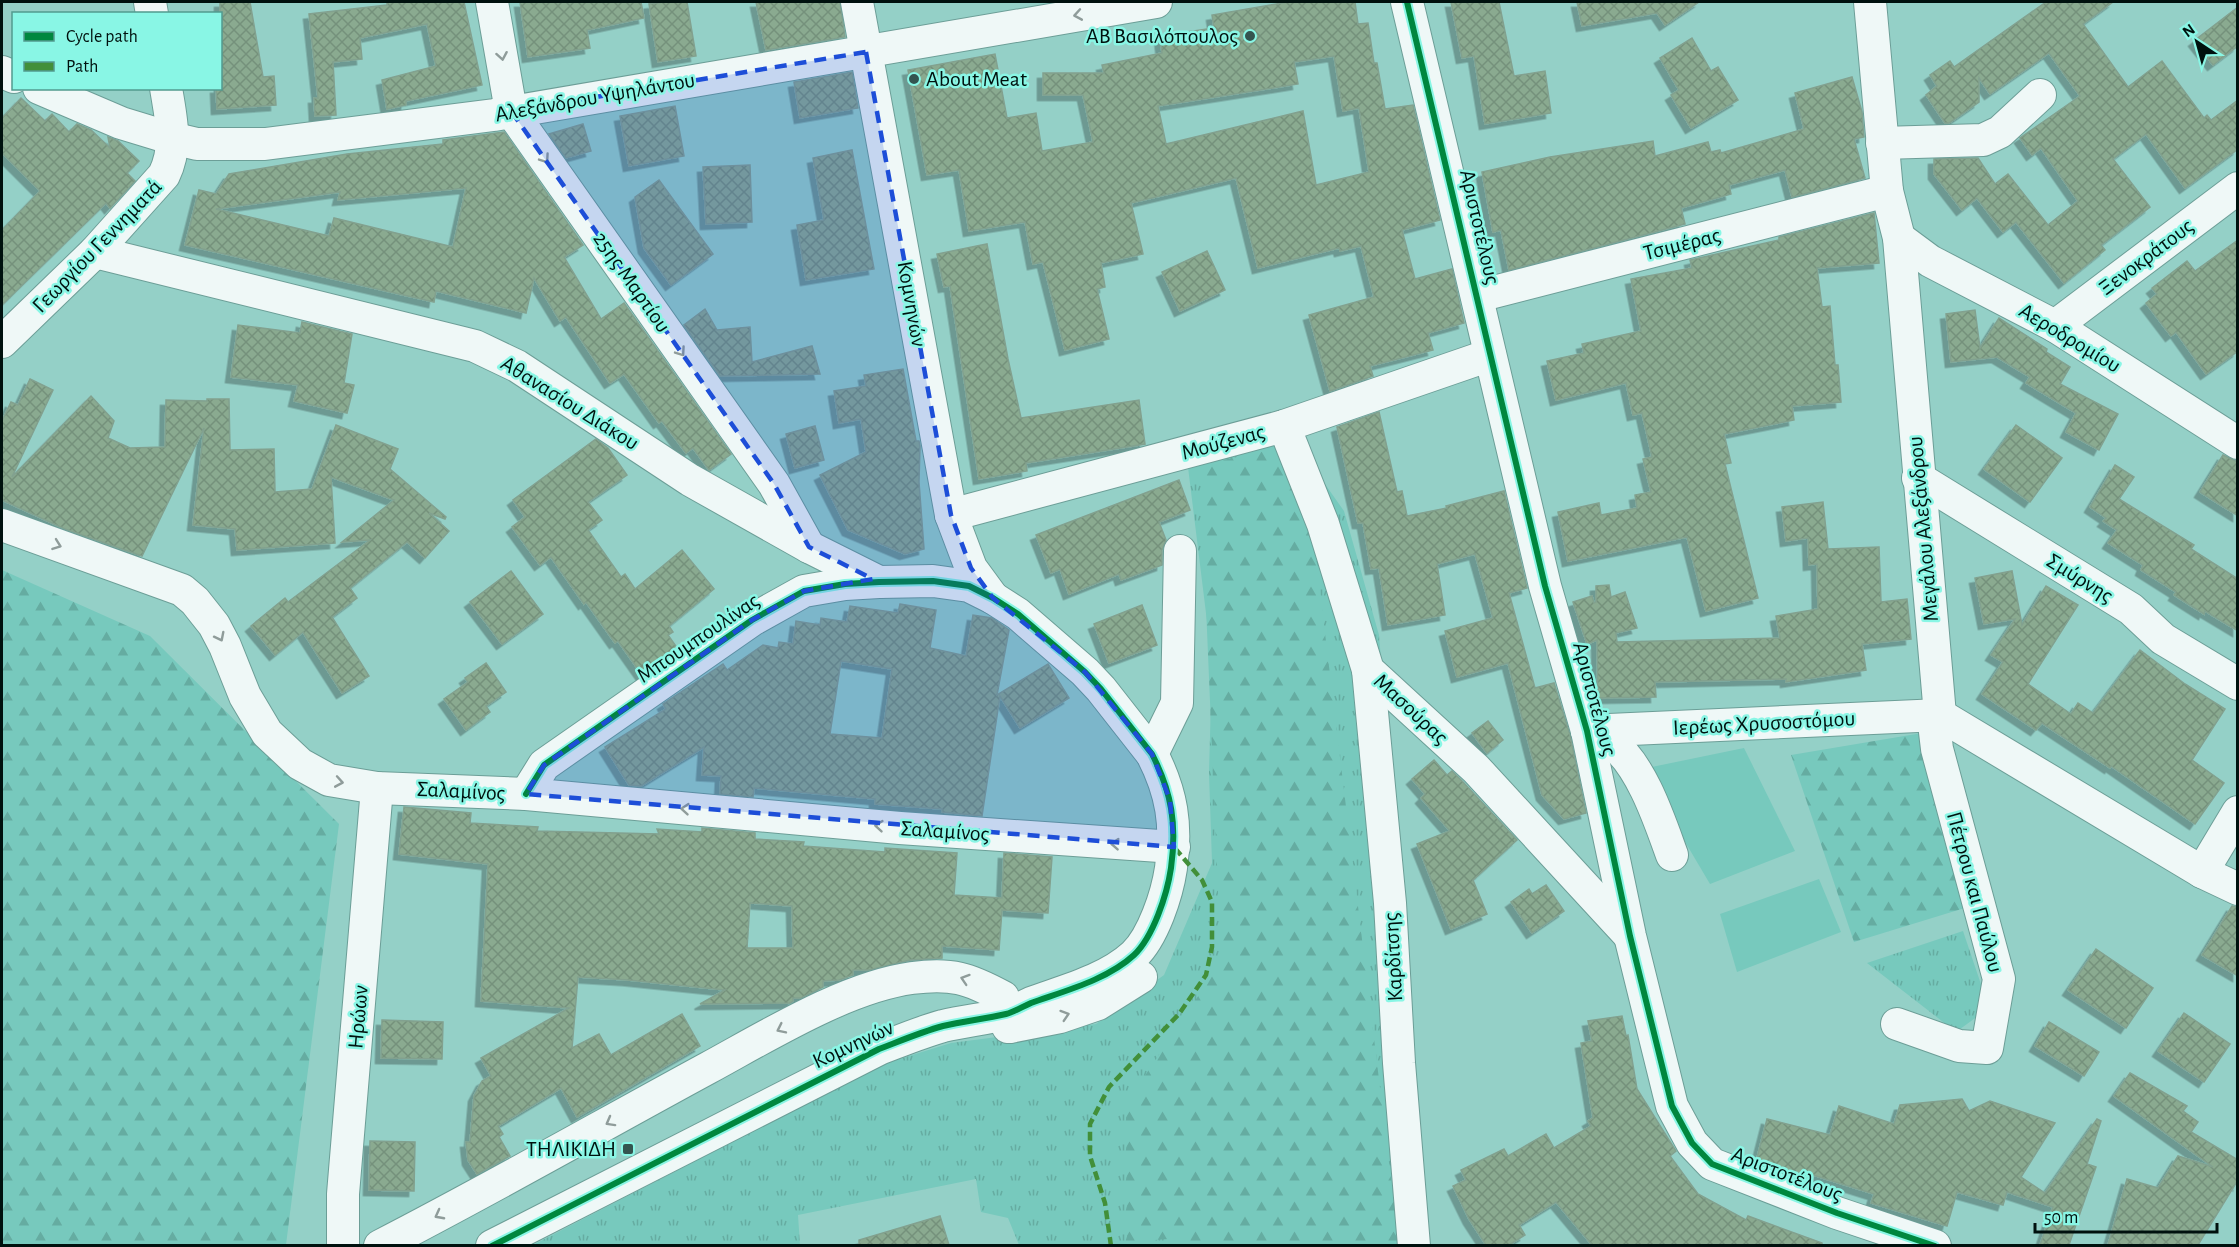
<svg xmlns="http://www.w3.org/2000/svg" width="2239" height="1247" viewBox="0 0 2239 1247" font-family="'Alegreya Sans',sans-serif">
<style>
.grass{fill:url(#grass-tufts)}
.forest{fill:url(#forest-firs)}
.green{fill:#77c9bd}
.building{fill:url(#building-cross-hatch);stroke:#82a18f;stroke-width:1.5;fill-rule:evenodd;filter:url(#shadow)}
.lines{fill:none;stroke-linecap:round;stroke-linejoin:round}
.minor-casing{stroke:#6c9e97;stroke-width:34}
.minor{stroke:#eff8f7;stroke-width:32}
.quiet{stroke:#428f39;stroke-width:4.5;stroke-dasharray:9 4.5;stroke-linecap:butt}
.cycleway-casing{stroke:#89f6e5;stroke-width:10}
.cycleway{stroke:#00873e;stroke-width:6}
.oneway{stroke:#8f9c9a}
.marked{fill:#1d4ed8;fill-opacity:0.2;stroke:#1d4ed8;stroke-width:4.5;stroke-dasharray:12 8;stroke-linejoin:round}
.poi-dot{fill:#34544f;stroke:#89f6e5;stroke-width:2}
.labels{text-anchor:middle;dominant-baseline:central;stroke-width:5;stroke-linejoin:round;paint-order:stroke}
.poi-label{font-size:22px;fill:#00110e;stroke:#89f6e5;text-anchor:end}
.street-label{font-size:22px;fill:#00110e;stroke:#89f6e5}
</style>
<defs>
<pattern id="grass-tufts" width="24" height="20" patternUnits="userSpaceOnUse" patternTransform="scale(1.5)"><rect width="24" height="20" fill="#77c9bd"/><path d="M3 7l-1-3M5 7V3M7 7l1-3M15 17l-1-3M17 17v-4M19 17l1-3" fill="none" stroke="#65aca1"/></pattern>
<pattern id="forest-firs" width="22" height="20" patternUnits="userSpaceOnUse" patternTransform="scale(1.5)"><rect width="22" height="20" fill="#77c9bd"/><path d="M5 1l3.5 6h-7zM16 11l3.5 6h-7z" fill="#65aca1"/></pattern>
<pattern id="building-cross-hatch" width="8" height="8" patternUnits="userSpaceOnUse" patternTransform="scale(1.5)"><rect width="8" height="8" fill="#8aaa90"/><path d="M0 0l8 8M0 8l8-8" fill="none" stroke="#75917b"/></pattern>
<filter id="shadow"><feDropShadow dx="-5.5" dy="5.5" stdDeviation="0" flood-color="#0004"/></filter>
</defs>
<rect width="100%" height="100%" fill="#94d0c7"/>
<g class="grass">
<polygon points="1284,426 1344,511 1379,635 1424,1176 1428,1245 1019,1245 1008,1218 981,1212 976,1179 798,1215 800,1245 531,1246 883,1064 951,1043 1096,1024 1164,975 1212,863 1209,773 1212,662 1186,451"/>
<polygon points="1963,931 1989,1008 1956,1032 1867,963"/>
</g>
<g class="forest">
<polygon points="1302,443 1399,1245 1183,1246 1182,1238 1127,1242 1126,1104 1221,962 1200,465"/>
<polygon points="2,570 150,636 339,824 286,1245 2,1245"/>
<polygon points="1922,733 1968,907 1854,942 1791,755"/>
</g>
<g class="green">
<polygon points="1744,748 1795,851 1710,884 1642,769"/>
<polygon points="1819,879 1841,932 1737,972 1720,914"/>
</g>
<g class="building">
<polygon points="220,2 250,2 263,77 274,76 276,105 217,109 216,88 220,88"/>
<polygon points="387,2 464,2 482,85 406,101 406,105 387,109 382,80 436,66 427,24 360,38 362,59 333,62 336,115 315,116 314,98 318,98 309,14 387,5"/>
<polygon points="520,2 641,2 644,18 587,30 590,48 528,57"/>
<polygon points="663,2 687,2 696,56 658,62 649,4"/>
<polygon points="756,2 840,2 845,37 766,50"/>
<path d="M 1288,2 L 1355,2 L 1358,24 L 1368,23 L 1374,63 L 1377,63 L 1385,109 L 1413,105 L 1440,220 L 1402,230 L 1415,279 L 1452,269 L 1464,323 L 1428,333 L 1433,350 L 1370,366 L 1373,376 L 1330,391 L 1309,315 L 1374,297 L 1361,246 L 1340,251 L 1339,248 L 1258,268 L 1236,178 L 1131,203 L 1143,254 L 1101,263 L 1105,287 L 1097,289 L 1109,339 L 1065,350 L 1043,262 L 1033,264 L 1025,222 L 969,231 L 959,170 L 927,175 L 908,70 L 995,54 L 1007,118 L 1036,113 L 1042,151 L 1093,142 L 1083,95 L 1043,95 L 1043,73 L 1104,73 L 1102,65 L 1162,53 L 1160,36 L 1214,28 L 1212,15 ZM 1334,56 L 1343,111 L 1359,108 L 1369,172 L 1316,185 L 1303,111 L 1166,144 L 1158,106 L 1298,84 L 1294,62 Z"/>
<polygon points="1451,2 1499,2 1514,76 1545,71 1551,113 1485,124 1474,56 1462,58"/>
<polygon points="1577,2 1699,2 1665,25 1657,13 1582,26"/>
<polygon points="2046,2 2113,2 2083,24 2128,87 2162,61 2204,118 2207,115 2211,120 2238,100 2238,149 2185,188 2146,134 2113,159 2150,207 2101,245 2105,250 2064,283 2016,222 2003,232 1977,198 1962,210 1934,174 1934,159 1978,158 1995,184 2008,174 2048,225 2078,201 2041,148 2032,155 2020,138 2080,96 2049,53 1990,94 1979,78 1979,102 1949,123 1945,123 1926,95 1937,86 1930,75 1950,61 1954,67"/>
<polygon points="2238,7 2238,46 2213,65 2194,41"/>
<polygon points="1692,38 1711,71 1718,67 1738,100 1691,128 1671,95 1679,90 1660,58"/>
<polygon points="852,72 858,108 800,118 794,82"/>
<polygon points="1852,77 1862,112 1864,137 1854,139 1865,178 1792,197 1785,170 1729,185 1731,194 1681,208 1685,224 1509,270 1501,230 1493,232 1482,172 1550,157 1653,141 1655,156 1708,142 1711,152 1720,150 1721,153 1804,129 1795,93"/>
<polygon points="21,98 45,121 52,114 69,132 77,124 91,130 110,148 108,137 118,141 139,161 127,173 135,181 110,208 106,203 2,305 2,230 40,191 2,153 2,118"/>
<polygon points="675,106 684,156 629,166 620,116"/>
<polygon points="583,124 591,151 566,158 549,134"/>
<path d="M 504,132 L 583,245 L 564,257 L 601,319 L 624,303 L 731,454 L 709,470 L 693,448 L 686,453 L 662,421 L 659,423 L 624,374 L 610,383 L 566,317 L 560,321 L 534,278 L 526,313 L 436,291 L 434,302 L 185,245 L 199,190 L 216,194 L 229,174 L 347,154 L 443,144 L 443,140 ZM 466,188 L 453,247 L 334,218 L 329,236 L 216,209 L 340,192 L 338,200 Z"/>
<polygon points="852,150 874,269 806,280 797,225 824,220 813,158"/>
<polygon points="750,165 752,222 706,224 703,167"/>
<polygon points="659,180 713,254 671,285 644,248 635,197"/>
<polygon points="1874,213 1879,263 1817,268 1822,307 1830,306 1835,365 1838,365 1841,402 1792,406 1794,420 1724,434 1731,463 1725,464 1758,598 1706,611 1687,537 1568,561 1558,512 1599,503 1601,515 1637,508 1635,495 1651,492 1643,459 1652,457 1642,413 1633,415 1626,383 1556,400 1547,361 1584,353 1582,344 1641,331 1631,279 1692,268 1690,260 1779,240 1779,237"/>
<polygon points="2238,240 2238,351 2206,374 2176,332 2171,336 2146,303 2157,294 2152,288 2187,261 2195,271"/>
<polygon points="987,244 1008,359 1021,418 1139,400 1145,444 1026,463 1027,471 979,479 950,286 944,287 937,254"/>
<polygon points="1207,251 1225,290 1180,311 1162,272"/>
<polygon points="705,309 717,330 750,327 752,362 812,346 820,374 720,376 684,325"/>
<polygon points="1975,310 1980,348 1999,318 2047,349 2046,352 2070,367 2060,384 2118,414 2099,450 2066,432 2076,413 2026,383 2030,377 1997,357 1951,362 1946,314"/>
<polygon points="302,322 352,334 344,383 354,385 347,413 294,401 298,385 231,377 238,325 300,333"/>
<polygon points="903,369 916,441 919,441 920,446 919,482 924,549 905,554 848,530 820,475 866,452 861,419 839,423 834,391 866,386 864,375"/>
<polygon points="30,379 53,390 12,477 91,396 114,421 108,438 130,448 165,447 166,400 207,401 207,399 229,399 230,450 274,449 275,492 312,489 336,425 398,449 390,469 446,517 445,519 429,513 449,531 425,558 407,542 350,588 357,598 332,617 369,676 342,693 303,632 275,655 251,626 285,598 288,602 370,540 342,542 394,500 331,477 335,543 237,550 235,529 193,525 204,428 142,556 65,529 2,500 2,421 11,402 18,405"/>
<polygon points="1379,412 1397,492 1402,491 1407,516 1447,508 1446,506 1504,491 1527,588 1509,593 1535,688 1554,683 1570,735 1586,813 1564,819 1542,795 1508,663 1457,677 1445,631 1493,618 1475,554 1437,564 1445,615 1388,625 1379,568 1371,569 1363,523 1358,523 1337,427"/>
<polygon points="2016,425 2062,458 2030,502 1984,469"/>
<polygon points="815,426 824,460 795,468 786,434"/>
<polygon points="596,439 608,448 627,475 588,502 602,520 588,530 621,577 625,574 635,589 682,550 714,589 669,626 673,632 668,635 678,649 642,675 618,641 615,643 586,602 584,604 551,557 540,565 512,527 525,517 513,500"/>
<polygon points="2223,455 2238,462 2238,516 2200,492"/>
<polygon points="2115,465 2134,477 2119,499 2194,545 2191,549 2238,579 2238,631 2205,611 2204,614 2174,595 2176,592 2141,570 2143,565 2108,543 2117,530 2103,521 2106,518 2090,507"/>
<polygon points="1179,480 1190,510 1159,522 1166,540 1162,550 1162,565 1121,580 1119,574 1069,594 1060,569 1051,573 1036,535"/>
<polygon points="1823,502 1828,549 1879,547 1881,602 1907,599 1911,639 1862,644 1866,670 1786,682 1786,679 1655,682 1656,697 1598,698 1597,640 1587,644 1573,602 1592,596 1594,603 1596,602 1596,586 1609,585 1611,597 1625,592 1637,628 1616,633 1617,642 1780,638 1776,616 1818,609 1817,564 1809,565 1808,538 1786,541 1782,507"/>
<polygon points="511,571 543,614 502,644 470,602"/>
<polygon points="2012,571 2022,625 2046,586 2078,605 2028,684 2071,714 2078,703 2093,713 2140,650 2185,684 2225,709 2192,760 2224,783 2195,824 2111,766 2110,768 2042,723 2036,730 1982,694 2003,662 1991,655 2015,619 1984,624 1975,578"/>
<path d="M 900,604 L 936,610 L 930,648 L 966,656 L 973,615 L 992,618 L 1009,630 L 997,695 L 1048,664 L 1069,698 L 1020,728 L 1000,696 L 982,816 L 942,812 L 942,809 L 875,804 L 875,799 L 754,788 L 753,797 L 720,794 L 721,776 L 702,775 L 704,747 L 641,786 L 629,785 L 605,747 L 666,709 L 663,704 L 723,664 L 727,670 L 763,645 L 778,648 L 779,642 L 793,644 L 796,621 L 820,625 L 821,618 L 847,622 L 850,606 L 898,613 ZM 841,661 L 892,669 L 882,738 L 830,734 Z"/>
<polygon points="1142,605 1157,645 1109,663 1094,624"/>
<polygon points="486,663 506,692 486,706 490,712 466,730 444,699 468,682 465,678"/>
<polygon points="1488,721 1503,740 1487,753 1472,733"/>
<polygon points="1434,760 1447,775 1452,771 1463,782 1517,840 1473,880 1487,914 1451,929 1417,844 1450,831 1421,798 1425,794 1412,779"/>
<path d="M 404,807 L 471,813 L 470,823 L 538,827 L 537,831 L 659,834 L 657,829 L 702,832 L 702,828 L 755,833 L 755,839 L 804,842 L 803,846 L 885,852 L 885,848 L 957,853 L 954,895 L 1002,898 L 1004,853 L 1052,857 L 1048,913 L 1002,910 L 999,950 L 942,946 L 942,958 L 910,960 L 869,970 L 853,970 L 853,975 L 839,980 L 823,981 L 823,987 L 801,998 L 793,998 L 793,1001 L 790,1003 L 700,1004 L 725,990 L 628,980 L 578,977 L 572,1048 L 599,1034 L 611,1055 L 682,1014 L 700,1046 L 577,1117 L 561,1088 L 498,1126 L 503,1134 L 499,1137 L 510,1156 L 477,1174 L 468,1160 L 466,1142 L 470,1142 L 474,1096 L 482,1081 L 491,1076 L 481,1058 L 569,1008 L 481,1001 L 488,864 L 399,854 ZM 750,903 L 792,906 L 793,948 L 747,948 Z"/>
<polygon points="1546,885 1564,911 1532,933 1511,902 1529,889 1532,894"/>
<polygon points="2232,906 2238,907 2238,976 2202,955"/>
<polygon points="2096,949 2153,988 2126,1028 2068,990"/>
<polygon points="2184,1013 2230,1044 2204,1082 2158,1051"/>
<polygon points="1622,1016 1626,1036 1628,1035 1637,1089 1676,1151 1670,1156 1698,1194 1746,1220 1748,1216 1822,1243 1822,1245 1592,1245 1556,1202 1519,1225 1525,1235 1509,1245 1486,1245 1469,1219 1453,1186 1466,1180 1461,1170 1504,1149 1508,1156 1546,1134 1554,1148 1591,1126 1588,1121 1593,1118 1581,1043 1592,1041 1588,1021"/>
<polygon points="382,1020 443,1022 442,1059 381,1058"/>
<polygon points="2049,1022 2099,1052 2084,1076 2035,1046"/>
<polygon points="2130,1073 2187,1106 2183,1111 2198,1122 2191,1132 2238,1160 2238,1185 2236,1183 2198,1245 2108,1245 2127,1179 2158,1188 2178,1156 2213,1167 2114,1096"/>
<polygon points="1962,1099 1969,1111 1990,1101 2055,1123 2021,1177 2045,1193 2097,1119 2101,1121 2087,1164 2096,1167 2069,1245 2040,1245 2053,1207 2007,1192 2003,1205 1957,1192 1947,1226 1871,1203 1874,1194 1813,1175 1811,1184 1756,1162 1767,1119 1830,1135 1839,1106 1894,1124 1900,1105"/>
<polygon points="370,1141 415,1142 414,1191 369,1190"/>
<polygon points="940,1216 949,1245 859,1245 859,1240"/>
</g>
<g class="lines">
<g class="minor-casing">
<g id="minor">
<polyline points="150,2 152,14"/>
<polyline points="492,2 511,111 774,484 809,547"/>
<polyline points="857,2 951,515 971,568 993,598"/>
<polyline points="1407,2 1545,586 1587,731 1630,936 1672,1106 1692,1143 1712,1164 1837,1213 1935,1246"/>
<polyline points="1870,2 1887,191 1899,238 1940,715 1935,732 1937,749 1999,979 1987,1048 1959,1046 1897,1024"/>
<polyline points="2,72 14,77"/>
<polyline points="39,88 121,123 167,137 197,144 265,144 494,115 1156,2"/>
<polyline points="1882,143 1983,140 2000,132 2040,95"/>
<polyline points="1899,238 1930,261 2055,326 2238,443"/>
<polyline points="95,252 475,346 517,366 690,480 809,547 879,582"/>
<polyline points="1478,296 1887,191"/>
<polyline points="2055,326 2238,188"/>
<path d="M 2,342 L 95,252 L 164,175 C 178,146 171,119 166,88"/>
<polyline points="1284,426 1323,524 1368,670 1476,769 1629,935"/>
<polyline points="1918,478 2131,609 2163,639 2238,684"/>
<polyline points="951,515 1284,426 1490,355"/>
<polyline points="2,525 182,590 195,601 214,625 225,646 245,696 267,733 300,764 329,780 377,788 526,794 900,828 1174,847"/>
<polyline points="1368,670 1390,903 1399,1063 1414,1246"/>
<polyline points="1940,715 2202,872 2238,889"/>
<polyline points="1587,731 1940,715"/>
<path d="M 1587,731 C 1595,735 1605,738 1612,743 C 1642,766 1660,822 1672,855"/>
<polyline points="1152,754 1177,703 1180,551"/>
<polyline points="2202,872 2238,812"/>
<polyline points="1010,1027 1060,1017 1098,1004 1141,977"/>
<polyline points="343,1246 343,1194 377,788"/>
<path d="M 380,1246 C 491,1189 599,1127 708,1068 C 767,1036 846,987 912,978 C 952,973 968,978 1003,997 L 1009,1013 L 1008,1027"/>
<path d="M 492,1246 L 879,1049 C 900,1041 921,1032 943,1026 C 964,1021 985,1019 1006,1014 C 1014,1012 1022,1007 1031,1003 C 1064,991 1107,980 1134,955 C 1153,937 1167,895 1171,868 C 1177,825 1172,793 1152,754 L 1101,689 L 1085,672 L 1018,614 L 993,598 L 969,586 L 933,581 L 879,582 L 845,584 L 804,591 L 752,620 L 544,765 L 526,794"/>
</g>
</g>
<use href="#minor" class="minor"/>
<polyline class="quiet" points="1111,1246 1105,1203 1090,1156 1090,1124 1109,1087 1179,1014 1206,975 1212,947 1212,902 1202,880 1174,847"/>
<g class="cycleway-casing">
<g id="cycleway">
<polyline points="1407,2 1545,586 1587,731 1630,936 1672,1106 1692,1143 1712,1164 1837,1213 1935,1246"/>
<path d="M 492,1246 L 879,1049 C 900,1041 921,1032 943,1026 C 964,1021 985,1019 1006,1014 C 1014,1012 1022,1007 1031,1003 C 1064,991 1107,980 1134,955 C 1153,937 1167,895 1171,868 C 1177,825 1172,793 1152,754 L 1101,689 L 1085,672 L 1018,614 L 993,598 L 969,586 L 933,581 L 879,582 L 845,584 L 804,591 L 752,620 L 544,765 L 526,794"/>
</g>
</g>
<use href="#cycleway" class="cycleway"/>
</g>
<defs><path id="oneway-chevron" d="M-2-3.5L2.5 0L-2 3.5" fill="none" stroke-width="1.6" stroke-linecap="round" stroke-linejoin="round" transform="scale(1.5)"/></defs>
<g class="oneway">
<use href="#oneway-chevron" transform="translate(1078 15) rotate(170)"/>
<use href="#oneway-chevron" transform="translate(502 56) rotate(80)"/>
<use href="#oneway-chevron" transform="translate(545 159) rotate(55)"/>
<use href="#oneway-chevron" transform="translate(681 352) rotate(55)"/>
<use href="#oneway-chevron" transform="translate(57 545) rotate(20)"/>
<use href="#oneway-chevron" transform="translate(220 637) rotate(63)"/>
<use href="#oneway-chevron" transform="translate(339 782) rotate(10)"/>
<use href="#oneway-chevron" transform="translate(685 809) rotate(-175)"/>
<use href="#oneway-chevron" transform="translate(879 826) rotate(-175)"/>
<use href="#oneway-chevron" transform="translate(1115 844) rotate(-176)"/>
<use href="#oneway-chevron" transform="translate(965 979) rotate(-162)"/>
<use href="#oneway-chevron" transform="translate(1065 1015) rotate(-18)"/>
<use href="#oneway-chevron" transform="translate(781 1029) rotate(154)"/>
<use href="#oneway-chevron" transform="translate(610 1122) rotate(151)"/>
<use href="#oneway-chevron" transform="translate(439 1215) rotate(152)"/>
</g>
<path class="marked" d="M 866,52 L 951,515 L 971,568 L 993,598 L 1085,672 L 1152,754 L 1170,800 L 1174,847 L 526,794 L 544,765 L 752,620 L 804,591 L 873,579 L 809,547 L 774,484 L 511,111 Z"/>
<g class="poi-dot">
<circle cx="1250" cy="36" r="6"/>
<circle cx="914" cy="79" r="6"/>
<rect x="622" y="1143" width="12" height="12" rx="3"/>
</g>
<g class="labels">
<g class="poi-label">
<text x="1238" y="36">ΑΒ Βασιλόπουλος</text>
<text x="926" y="79" text-anchor="start">About Meat</text>
<text x="616" y="1149">ΤΗΛΙΚΙΔΗ</text>
</g>
<g class="street-label">
<text transform="translate(595 97) rotate(-10)">Αλεξάνδρου Υψηλάντου</text>
<text transform="translate(1480 227) rotate(77)">Αριστοτέλους</text>
<text transform="translate(1682 244) rotate(-14)">Τσιμέρας</text>
<text transform="translate(97 246) rotate(-46)">Γεωργίου Γεννηματά</text>
<text transform="translate(2146 257) rotate(-37)">Ξενοκράτους</text>
<text transform="translate(632 282) rotate(55)">25ης Μαρτίου</text>
<text transform="translate(912 304) rotate(80)">Κομνηνών</text>
<text transform="translate(2070 338) rotate(31)">Αεροδρομίου</text>
<text transform="translate(570 403) rotate(32)">Αθανασίου Διάκου</text>
<text transform="translate(1223 442) rotate(-15)">Μούζενας</text>
<text transform="translate(1923 529) rotate(-95)">Μεγάλου Αλεξάνδρου</text>
<text transform="translate(2080 578) rotate(32)">Σμύρνης</text>
<text transform="translate(698 638) rotate(-34)">Μπουμπουλίνας</text>
<text transform="translate(1595 699) rotate(75)">Αριστοτέλους</text>
<text transform="translate(1411 709) rotate(43)">Μασούρας</text>
<text transform="translate(1764 723) rotate(-3)">Ιερέως Χρυσοστόμου</text>
<text transform="translate(461 791) rotate(3)">Σαλαμίνος</text>
<text transform="translate(945 831) rotate(4)">Σαλαμίνος</text>
<text transform="translate(1975 892) rotate(75)">Πέτρου και Παύλου</text>
<text transform="translate(1393 957) rotate(-93)">Καρδίτσης</text>
<text transform="translate(358 1017) rotate(-85)">Ηρώων</text>
<text transform="translate(853 1044) rotate(-25)">Κομνηνών</text>
<text transform="translate(1787 1174) rotate(21)">Αριστοτέλους</text>
</g>
</g>
<rect width="2239" height="1247" fill="none" stroke="#00110e" stroke-width="6"/>
<rect x="12" y="12" width="210" height="78" fill="#89f6e5" stroke="#529a8f" stroke-width="1.5"/>
<rect x="24" y="32" width="30" height="9" fill="#00873e" stroke="#529a8f" stroke-width="1.5"/>
<text x="66" y="42" font-size="18" fill="#00110e">Cycle path</text>
<rect x="24" y="62" width="30" height="9" fill="#428f39" stroke="#529a8f" stroke-width="1.5"/>
<text x="66" y="72" font-size="18" fill="#00110e">Path</text>
<g transform="translate(2197 42) rotate(324)" stroke="#89f6e5" stroke-width="4.5" paint-order="stroke">
<path d="M0-4.5L10 22L0 15L-10 22Z" fill="#00110e"/>
<text y="-9" font-size="16" font-weight="bold" text-anchor="middle" fill="#00110e">N</text>
</g>
<path d="M2035 1223v9h182v-9" fill="none" stroke="#00110e" stroke-width="3"/>
<text x="2044" y="1223" font-size="18" fill="#00110e" stroke="#89f6e5" stroke-width="4.5" paint-order="stroke">50 m</text>
</svg>
